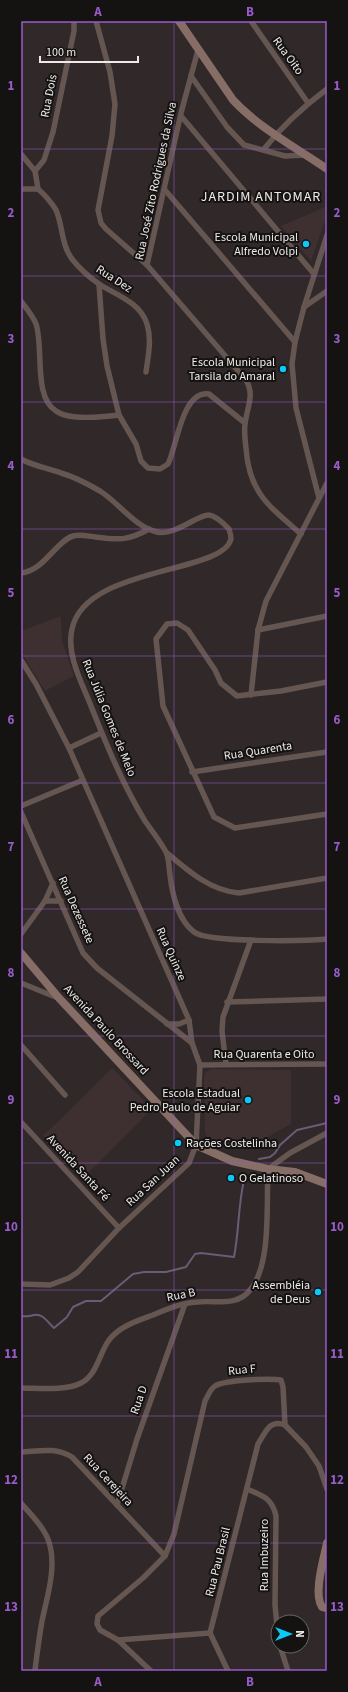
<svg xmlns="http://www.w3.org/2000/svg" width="348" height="1692" viewBox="0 0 348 1692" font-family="'Source Sans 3',sans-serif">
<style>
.built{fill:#3e2f31}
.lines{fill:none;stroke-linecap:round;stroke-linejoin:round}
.stream{stroke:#6b5b76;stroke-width:2}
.street{stroke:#655651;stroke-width:5.5}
.secondary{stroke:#866e66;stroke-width:8}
.grid{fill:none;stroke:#985cca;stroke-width:1;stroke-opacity:0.55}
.poi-dot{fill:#0bcafa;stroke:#151212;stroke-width:1.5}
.labels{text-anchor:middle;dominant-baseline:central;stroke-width:4;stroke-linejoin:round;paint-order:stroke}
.street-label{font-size:12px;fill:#efeaea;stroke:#151212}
.poi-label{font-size:12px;fill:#efeaea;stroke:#151212;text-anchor:end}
.quarter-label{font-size:14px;letter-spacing:1px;fill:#efeaea;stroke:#151212}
.neatline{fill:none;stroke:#985cca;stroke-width:1.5}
.grid-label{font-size:13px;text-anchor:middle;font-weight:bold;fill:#985cca}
</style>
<rect width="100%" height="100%" fill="#302829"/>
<g class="built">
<polygon points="327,206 327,215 311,261 281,226"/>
<polygon points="61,616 62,641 74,676 45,691 21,652 21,631"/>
<polygon points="112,1068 152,1109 85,1176 43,1136"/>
<polygon points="211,1069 291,1070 291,1124 247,1149 208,1139 205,1133 204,1076 206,1072"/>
</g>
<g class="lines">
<g class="stream">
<polyline points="259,1159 270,1157 275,1153 280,1145 297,1130 327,1123"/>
<path d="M 21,1316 C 26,1317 29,1316 34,1315 C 43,1313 48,1323 54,1328 L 67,1317 L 73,1307 L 86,1301 L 101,1301 L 133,1274 L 144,1272 L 166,1272 L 186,1267 L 195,1254 L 201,1253 L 234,1257 C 239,1232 238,1206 244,1180"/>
</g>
<g class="street">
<path d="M 96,21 L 110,72 L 115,104 L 112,136 L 98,210 L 101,223 L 106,229 L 147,265 L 246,380 C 255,395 247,407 245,424 C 244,432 245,440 246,448 C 249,493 269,506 301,534"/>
<polyline points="251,21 308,103"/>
<polyline points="191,76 227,127 244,145 285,156 306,155"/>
<polyline points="181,116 314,274"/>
<path d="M 264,149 C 282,126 303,107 327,89"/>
<polyline points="21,154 35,171 38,189"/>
<polyline points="35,171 44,160 53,132 74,31 74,21"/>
<polyline points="21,189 38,189"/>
<path d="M 38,189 C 45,195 51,202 56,210 C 63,226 61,244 72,259 C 79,268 89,277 99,284 C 116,295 140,302 147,324 C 152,340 148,357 146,372"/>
<polyline points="165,190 295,342"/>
<polyline points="147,265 181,113 198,50"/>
<path d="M 99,284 L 103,339 L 107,366 L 119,415 L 136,444 L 141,461 L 148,468 L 160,469 L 168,464 C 177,446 182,390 209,394 L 245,423"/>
<path d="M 21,301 C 26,308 33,316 36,324 C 44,348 33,397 56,411 C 69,421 103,417 119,415"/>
<polyline points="304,307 327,291"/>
<path d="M 21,459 C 33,466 48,468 61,473 C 75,477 88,484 100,491 C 119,503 135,527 157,532 C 176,536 198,514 209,515 C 217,516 224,524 229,529 C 230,532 231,536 231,539 C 223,574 85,566 72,629 C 66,655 82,683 91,706 C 107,746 123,785 145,821 C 152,831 160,841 166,852 C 169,858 169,868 170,875 C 172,893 178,920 194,932 C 208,943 305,941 327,939"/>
<polyline points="319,498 296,408 292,364 295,342 304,307 327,235"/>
<path d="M 21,573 C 44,571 56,541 73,536 C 80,534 88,536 95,537 C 118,540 128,541 149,529"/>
<polyline points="258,630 327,616"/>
<polyline points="21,660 36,684 69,748 189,1020 192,1043 200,1065 196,1145 189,1163 119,1228 78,1272 69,1278 50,1285 21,1284"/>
<polyline points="327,682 281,691 237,696 221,683 215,670 188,630 177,623 167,624 156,639 163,706 214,817 235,828 327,814"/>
<polyline points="251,695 258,630 266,601 327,483"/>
<polyline points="69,748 101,733"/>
<polyline points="192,772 327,752"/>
<polyline points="21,806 83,780"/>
<polyline points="21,812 83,953 97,968 192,1043"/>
<path d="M 167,853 C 188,871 211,891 239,893 L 327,878"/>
<polyline points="45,901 61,901"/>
<polyline points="21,934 45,901 53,883"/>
<polyline points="21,983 58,998"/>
<polyline points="227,1002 327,999"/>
<polyline points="167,1024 179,1024 189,1020"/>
<polyline points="21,1045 65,1095"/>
<polyline points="226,1064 222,1031 223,1017 251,940"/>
<polyline points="200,1065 327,1064"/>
<polyline points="21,1122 119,1228"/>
<path d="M 21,1388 C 38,1388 66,1391 81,1383 C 97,1375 99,1354 109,1340 C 120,1326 137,1321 153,1315 C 167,1309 181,1303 197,1302 C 216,1300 237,1307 250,1290 C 272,1264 266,1202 268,1169 L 290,1153 L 327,1133"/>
<path d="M 21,1452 C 40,1451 55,1447 72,1457 L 165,1556"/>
<path d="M 247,1489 C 263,1496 272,1498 276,1516 L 275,1605 L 278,1636"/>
<path d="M 21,1503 C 31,1515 44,1527 49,1542 C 57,1567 47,1597 42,1621 C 39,1638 37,1654 35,1670"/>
<polyline points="117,1505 137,1439 185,1304"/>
<polyline points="210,1633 228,1671"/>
<path d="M 118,1640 L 210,1633 L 258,1444 C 266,1432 269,1419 285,1425"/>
<polyline points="280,1646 288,1671"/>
<path d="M 151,1671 L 118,1640 L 100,1630 L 97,1624 L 98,1616 L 143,1578 L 165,1556 L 174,1534 L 205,1401 C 208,1396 210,1389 215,1386 C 224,1380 270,1378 281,1380 L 283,1387 L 285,1425 L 306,1447 L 319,1466 L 327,1489"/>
</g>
<g class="secondary">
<path d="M 179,21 L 233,100 C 259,128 295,147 327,169"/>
<polyline points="21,953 59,998 196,1145 232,1161 268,1169 295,1172 327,1184"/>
<path d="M 327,1543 C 324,1558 313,1594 322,1607 L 327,1608"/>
</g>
</g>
<path class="grid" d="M 174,21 L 174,1671M 21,149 L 327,149M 21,276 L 327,276M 21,402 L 327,402M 21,529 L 327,529M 21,656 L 327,656M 21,783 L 327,783M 21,909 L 327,909M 21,1036 L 327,1036M 21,1163 L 327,1163M 21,1290 L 327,1290M 21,1416 L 327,1416M 21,1543 L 327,1543"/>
<g class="poi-dot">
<circle cx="306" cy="244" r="4"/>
<circle cx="283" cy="369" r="4"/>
<circle cx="248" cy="1100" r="4"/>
<circle cx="178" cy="1143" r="4"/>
<circle cx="231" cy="1178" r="4"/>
<circle cx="318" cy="1292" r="4"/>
</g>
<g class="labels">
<g class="street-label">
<text transform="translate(288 56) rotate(54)">Rua Oito</text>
<text transform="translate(49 96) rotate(-79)">Rua Dois</text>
<text transform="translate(156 181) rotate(-78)">Rua José Zito Rodrigues da Silva</text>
<text transform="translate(114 279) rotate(33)">Rua Dez</text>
<text transform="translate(109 718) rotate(68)">Rua Júlia Gomes de Melo</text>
<text transform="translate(258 751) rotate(-9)">Rua Quarenta</text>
<text transform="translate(76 910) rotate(66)">Rua Dezessete</text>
<text transform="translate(171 954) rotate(66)">Rua Quinze</text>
<text transform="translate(106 1030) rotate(47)">Avenida Paulo Brossard</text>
<text x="264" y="1054">Rua Quarenta e Oito</text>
<text transform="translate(78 1168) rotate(47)">Avenida Santa Fé</text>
<text transform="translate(153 1181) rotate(-43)">Rua San Juan</text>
<text transform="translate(181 1295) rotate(-12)">Rua B</text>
<text transform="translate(242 1370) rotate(-6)">Rua F</text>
<text transform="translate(139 1400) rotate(-71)">Rua D</text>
<text transform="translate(108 1480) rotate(47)">Rua Cerejeira</text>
<text transform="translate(264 1555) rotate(-90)">Rua Imbuzeiro</text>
<text transform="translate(218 1562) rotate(-76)">Rua Pau Brasil</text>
</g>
<g class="poi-label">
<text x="298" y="237">Escola Municipal<tspan x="298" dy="14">Alfredo Volpi</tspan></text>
<text x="275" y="362">Escola Municipal<tspan x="275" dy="14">Tarsila do Amaral</tspan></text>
<text x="240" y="1093">Escola Estadual<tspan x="240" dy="14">Pedro Paulo de Aguiar</tspan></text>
<text x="186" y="1143" text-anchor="start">Rações Costelinha</text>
<text x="239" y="1178" text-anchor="start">O Gelatinoso</text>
<text x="310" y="1285">Assembléia<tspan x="310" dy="14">de Deus</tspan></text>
</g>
<g class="quarter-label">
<text x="261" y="197">JARDIM ANTOMAR</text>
</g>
</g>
<rect width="348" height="1692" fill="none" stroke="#151212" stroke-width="44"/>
<g transform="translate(290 1634) rotate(90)"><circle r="19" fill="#151212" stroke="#6c6868"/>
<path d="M0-3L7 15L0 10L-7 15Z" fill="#0bcafa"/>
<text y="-6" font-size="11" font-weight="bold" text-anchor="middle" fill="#efeaea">N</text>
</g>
<path d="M40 56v6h98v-6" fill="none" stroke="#efeaea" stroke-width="2"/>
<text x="46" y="56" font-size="12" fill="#efeaea" stroke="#151212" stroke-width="3" paint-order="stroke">100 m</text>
<rect x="22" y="22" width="304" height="1648" class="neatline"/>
<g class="grid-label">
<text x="98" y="16">A</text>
<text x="250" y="16">B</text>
<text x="11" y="90">1</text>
<text x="337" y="90">1</text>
<text x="11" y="217">2</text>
<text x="337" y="217">2</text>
<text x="11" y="343">3</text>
<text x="337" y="343">3</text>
<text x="11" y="470">4</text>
<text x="337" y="470">4</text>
<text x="11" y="597">5</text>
<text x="337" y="597">5</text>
<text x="11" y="724">6</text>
<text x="337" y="724">6</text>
<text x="11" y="851">7</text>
<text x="337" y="851">7</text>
<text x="11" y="977">8</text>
<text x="337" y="977">8</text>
<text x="11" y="1104">9</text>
<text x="337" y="1104">9</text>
<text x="11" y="1231">10</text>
<text x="337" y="1231">10</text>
<text x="11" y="1358">11</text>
<text x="337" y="1358">11</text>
<text x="11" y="1484">12</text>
<text x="337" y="1484">12</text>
<text x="11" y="1611">13</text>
<text x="337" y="1611">13</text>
<text x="98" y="1686">A</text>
<text x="250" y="1686">B</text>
</g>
</svg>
